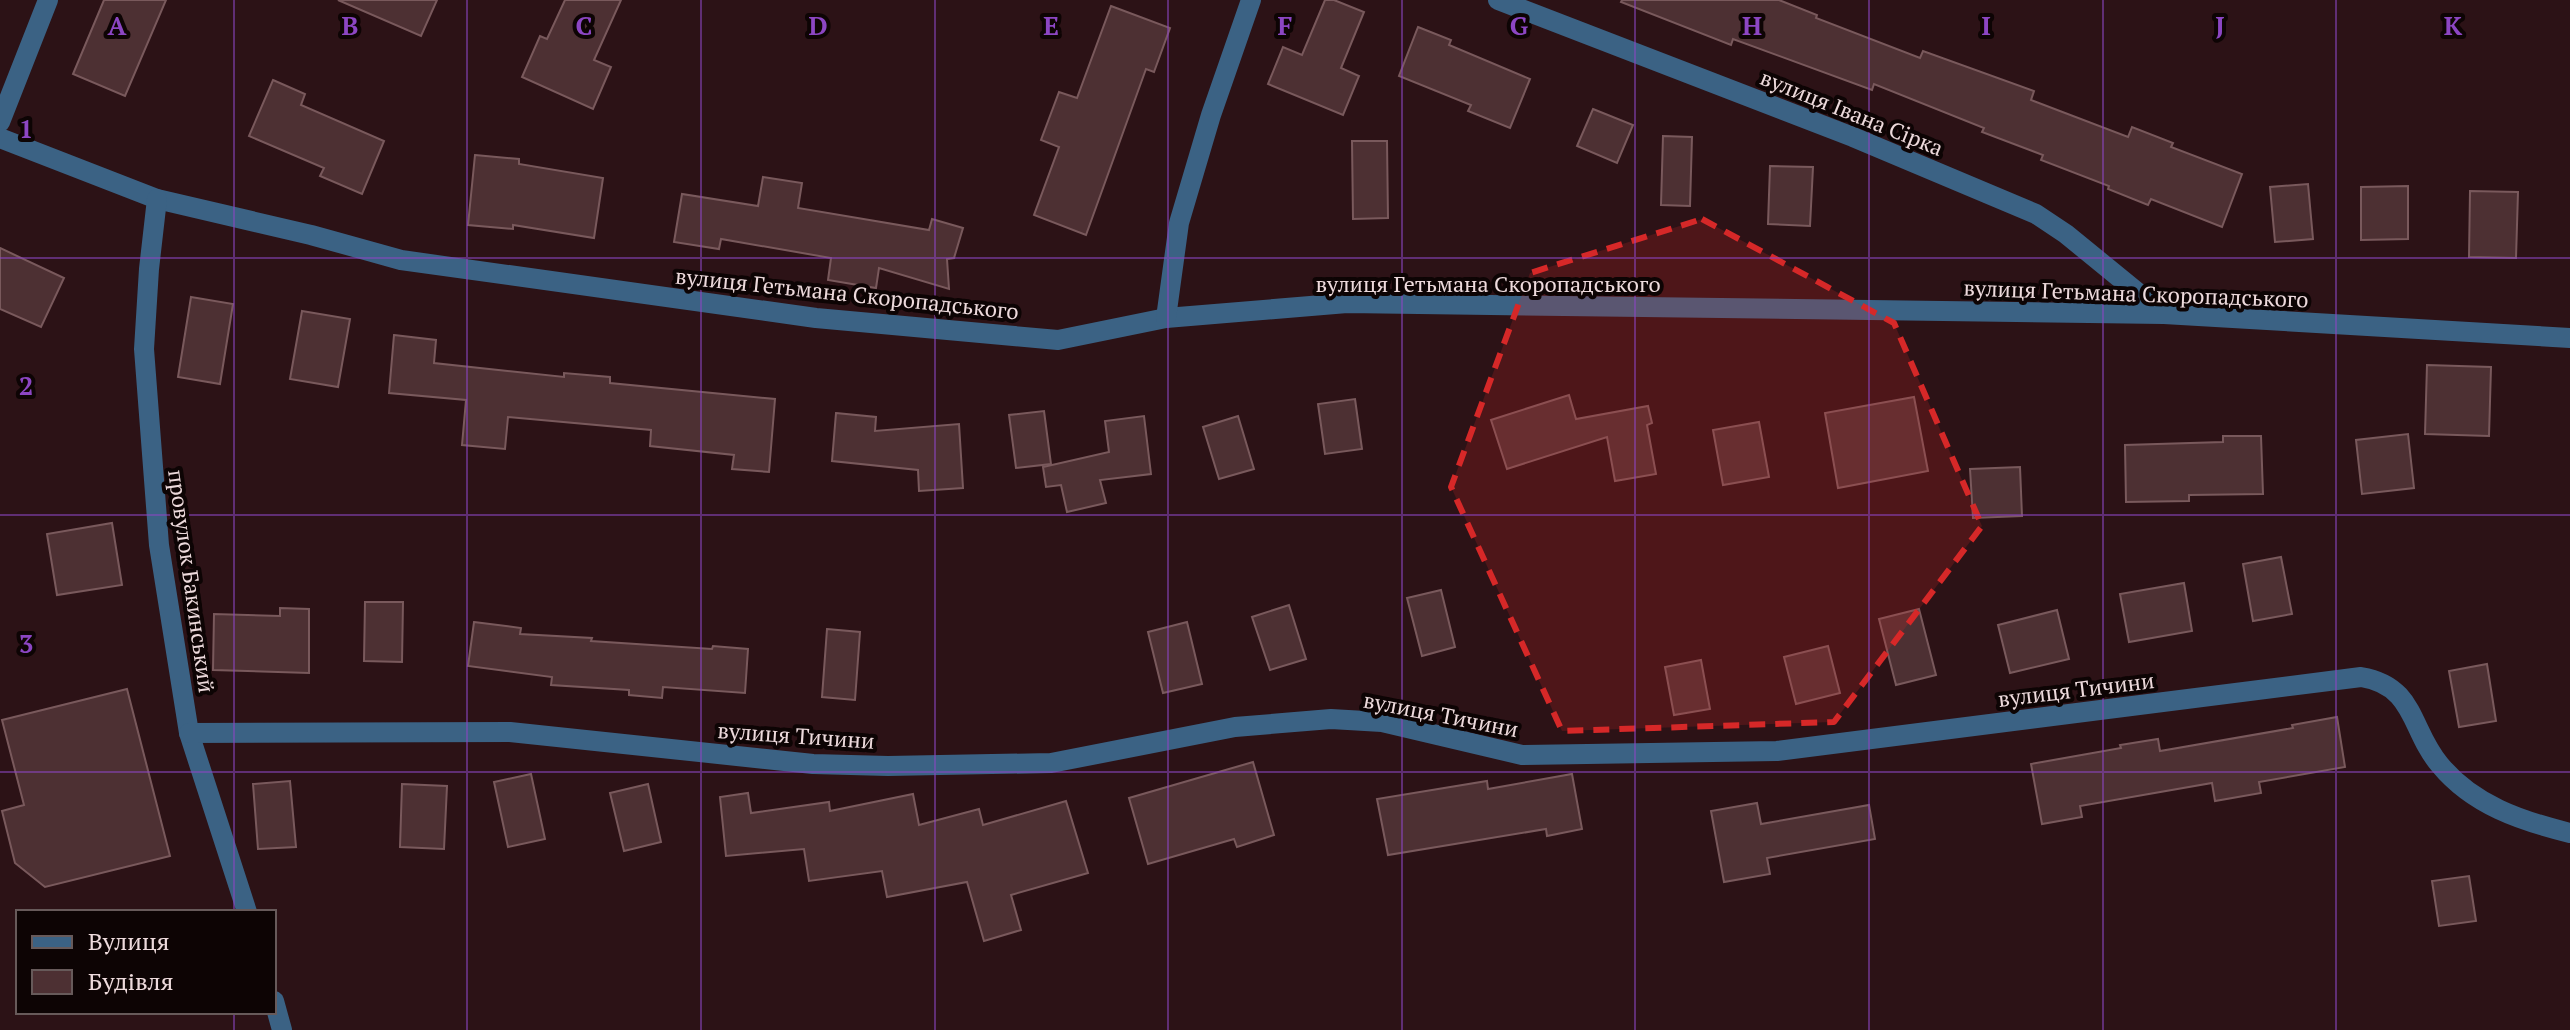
<svg xmlns="http://www.w3.org/2000/svg" width="2570" height="1030" viewBox="0 0 2570 1030" font-family="'PT Serif',serif">
<style>
.building{fill:#4d3033;stroke:#79595c;stroke-width:2}
.lines{fill:none;stroke-linecap:round;stroke-linejoin:round}
.minor{stroke:#3b6284;stroke-width:20}
.marked{fill:#d62828;fill-opacity:0.2;stroke:#d62828;stroke-width:6;stroke-dasharray:16 10;stroke-linejoin:round}
.grid{fill:none;stroke:#8c46c3;stroke-width:2;stroke-opacity:0.55}
.labels{text-anchor:middle;dominant-baseline:central;stroke-width:8;stroke-linejoin:round;paint-order:stroke}
.street-label{font-size:22px;fill:#eddadc;stroke:#0d0404}
.grid-label{font-size:26px;text-anchor:middle;font-weight:bold;fill:#8c46c3;stroke:#0d0404;stroke-width:8;stroke-linejoin:round;paint-order:stroke}
</style>
<rect width="100%" height="100%" fill="#2c1216"/>
<g class="building">
<polygon points="104,0 166,0 125,96 73,74"/>
<polygon points="338,0 437,0 421,36"/>
<polygon points="565,0 621,0 594,60 611,67 593,109 522,77 540,36 547,39"/>
<polygon points="1325,0 1334,0 1364,12 1341,68 1359,76 1343,115 1268,84 1283,47 1302,55"/>
<polygon points="1622,0 1779,0 1817,15 1816,18 1920,58 1923,51 2034,91 2031,100 2128,137 2132,127 2173,143 2171,147 2242,174 2222,227 2151,199 2148,205 2108,189 2109,186 2041,160 2043,155 1982,132 1984,128 1874,84 1872,90 1733,39 1731,45 1621,2"/>
<polygon points="1111,6 1170,28 1154,72 1146,69 1086,235 1034,215 1059,147 1041,140 1059,92 1077,98"/>
<polygon points="1418,27 1451,40 1449,45 1530,79 1510,128 1468,111 1471,105 1399,76"/>
<polygon points="273,80 305,94 301,105 384,141 362,194 320,176 324,168 249,136"/>
<polygon points="1593,109 1633,125 1617,163 1577,146"/>
<polygon points="1663,136 1692,137 1690,206 1661,205"/>
<polygon points="1352,141 1387,141 1388,218 1353,219"/>
<polygon points="475,155 519,159 519,164 603,178 594,238 513,225 513,229 468,225"/>
<polygon points="1770,166 1813,167 1810,226 1768,224"/>
<polygon points="763,177 802,183 798,208 929,230 932,219 963,228 954,258 947,259 949,289 879,268 876,288 828,280 831,258 721,239 719,249 674,242 682,194 758,206"/>
<polygon points="2308,184 2313,239 2275,242 2270,187"/>
<polygon points="2408,186 2408,239 2361,240 2361,187"/>
<polygon points="2470,191 2518,192 2516,258 2469,257"/>
<polygon points="0,248 64,278 41,327 0,309"/>
<polygon points="191,297 233,304 220,384 178,377"/>
<polygon points="302,311 350,319 338,387 290,379"/>
<polygon points="394,335 436,340 434,363 564,377 564,373 610,377 610,383 775,399 769,472 732,469 734,455 650,446 651,430 508,417 505,449 462,445 466,400 389,393"/>
<polygon points="2427,365 2491,367 2489,436 2425,434"/>
<polygon points="1569,395 1576,419 1648,406 1652,423 1647,425 1656,474 1615,481 1607,437 1507,469 1491,420"/>
<polygon points="1914,397 1928,471 1838,488 1825,413"/>
<polygon points="1355,399 1362,449 1325,454 1318,404"/>
<polygon points="1044,411 1051,464 1016,468 1009,415"/>
<polygon points="836,413 876,417 875,431 959,424 963,488 919,491 918,470 832,461"/>
<polygon points="1144,416 1151,474 1100,480 1106,503 1067,512 1061,485 1046,487 1043,467 1109,452 1105,421"/>
<polygon points="1238,416 1254,469 1219,479 1203,427"/>
<polygon points="1759,422 1769,477 1723,485 1713,430"/>
<polygon points="2408,434 2414,488 2362,494 2356,440"/>
<polygon points="2223,436 2261,436 2263,494 2189,495 2189,501 2126,502 2125,445 2223,442"/>
<polygon points="2020,467 2022,516 1973,518 1970,469"/>
<polygon points="112,523 122,585 57,595 47,534"/>
<polygon points="2281,557 2292,614 2253,621 2243,564"/>
<polygon points="2184,583 2192,631 2129,642 2120,594"/>
<polygon points="1441,590 1455,647 1422,656 1407,598"/>
<polygon points="365,602 403,602 402,662 364,661"/>
<polygon points="1289,605 1306,659 1270,670 1252,617"/>
<polygon points="280,608 309,609 309,673 213,670 214,614 280,616"/>
<polygon points="1919,609 1936,675 1896,685 1879,619"/>
<polygon points="2057,610 2069,659 2010,673 1998,625"/>
<polygon points="474,622 521,628 520,634 592,638 591,641 712,649 713,646 748,649 745,693 663,687 662,698 629,695 629,690 551,685 552,677 468,666"/>
<polygon points="1187,622 1202,684 1163,693 1148,632"/>
<polygon points="827,629 860,632 855,700 822,697"/>
<polygon points="1828,646 1840,693 1796,704 1784,657"/>
<polygon points="1701,660 1710,709 1674,715 1665,667"/>
<polygon points="2487,664 2496,721 2459,727 2449,671"/>
<polygon points="127,689 170,856 45,887 15,863 2,811 24,805 2,720"/>
<polygon points="2337,717 2345,767 2259,782 2261,793 2215,801 2212,783 2080,806 2082,817 2042,824 2031,764 2121,748 2120,745 2158,739 2160,751 2293,728 2292,725"/>
<polygon points="1253,762 1274,835 1237,847 1234,839 1148,864 1129,798"/>
<polygon points="531,774 545,839 508,847 494,782"/>
<polygon points="1572,774 1582,829 1547,836 1546,829 1388,855 1377,799 1487,781 1488,789"/>
<polygon points="290,781 296,847 258,849 253,784"/>
<polygon points="402,784 447,786 444,849 400,847"/>
<polygon points="648,784 661,842 624,851 610,793"/>
<polygon points="748,793 751,813 829,802 830,811 913,794 919,825 979,809 983,825 1066,801 1088,873 1011,895 1021,930 984,941 967,882 887,897 882,871 809,881 804,849 726,856 720,797"/>
<polygon points="1757,803 1761,824 1869,805 1875,839 1767,858 1770,874 1724,882 1711,811"/>
<polygon points="2469,876 2476,921 2439,926 2432,881"/>
</g>
<g class="lines">
<g class="minor">
<polyline points="1498,0 1853,137 2036,214 2066,234 2164,314"/>
<polyline points="0,122 48,0"/>
<polyline points="0,138 157,199 311,235 401,260 816,318 1058,340 1166,318 1347,303 2164,314 2570,338"/>
<polyline points="157,199 149,269 144,349 159,545 189,733 247,912"/>
<polyline points="1166,318 1179,223 1211,115 1251,0"/>
<path d="M 189,733 L 510,732 L 813,764 L 888,766 L 1051,763 L 1235,727 L 1331,719 L 1382,722 L 1522,755 L 1777,751 L 2361,677 C 2416,686 2410,730 2440,765 C 2473,805 2521,821 2570,833"/>
<polyline points="274,1001 282,1030"/>
</g>
</g>
<path class="marked" d="M 1702,219 L 1894,323 L 1982,526 L 1834,722 L 1562,731 L 1451,487 L 1530,273 Z"/>
<path class="grid" d="M 234,0 L 234,912M 467,0 L 467,1030M 701,0 L 701,1030M 935,0 L 935,1030M 1168,0 L 1168,1030M 1402,0 L 1402,1030M 1635,0 L 1635,1030M 1869,0 L 1869,1030M 2103,0 L 2103,1030M 2336,0 L 2336,1030M 0,258 L 2570,258M 0,515 L 2570,515M 0,772 L 2570,772M 234,1012 L 234,1030"/>
<g class="labels">
<g class="street-label">
<text transform="translate(1852 112) rotate(22)">вулиця Івана Сірка</text>
<text x="1488" y="283">вулиця Гетьмана Скоропадського</text>
<text transform="translate(847 293) rotate(6)">вулиця Гетьмана Скоропадського</text>
<text transform="translate(2136 293) rotate(2)">вулиця Гетьмана Скоропадського</text>
<text transform="translate(192 581) rotate(82)">провулок Бакинський</text>
<text transform="translate(2076 689) rotate(-7)">вулиця Тичини</text>
<text transform="translate(1441 714) rotate(11)">вулиця Тичини</text>
<text transform="translate(796 735) rotate(4)">вулиця Тичини</text>
</g>
</g>
<g class="grid-label">
<text x="117" y="35">A</text>
<text x="350" y="35">B</text>
<text x="584" y="35">C</text>
<text x="818" y="35">D</text>
<text x="1051" y="35">E</text>
<text x="1285" y="35">F</text>
<text x="1519" y="35">G</text>
<text x="1752" y="35">H</text>
<text x="1986" y="35">I</text>
<text x="2220" y="35">J</text>
<text x="2453" y="35">K</text>
<text x="26" y="138">1</text>
<text x="26" y="395">2</text>
<text x="26" y="653">3</text>
</g>
<rect x="16" y="910" width="260" height="104" fill="#0d0404" stroke="#675a5a" stroke-width="2"/>
<rect x="32" y="936" width="40" height="12" fill="#3b6284" stroke="#675a5a" stroke-width="2"/>
<text x="88" y="950" font-size="24" fill="#eddadc">Вулиця</text>
<rect x="32" y="970" width="40" height="24" fill="#4d3033" stroke="#675a5a" stroke-width="2"/>
<text x="88" y="990" font-size="24" fill="#eddadc">Будівля</text>
</svg>
